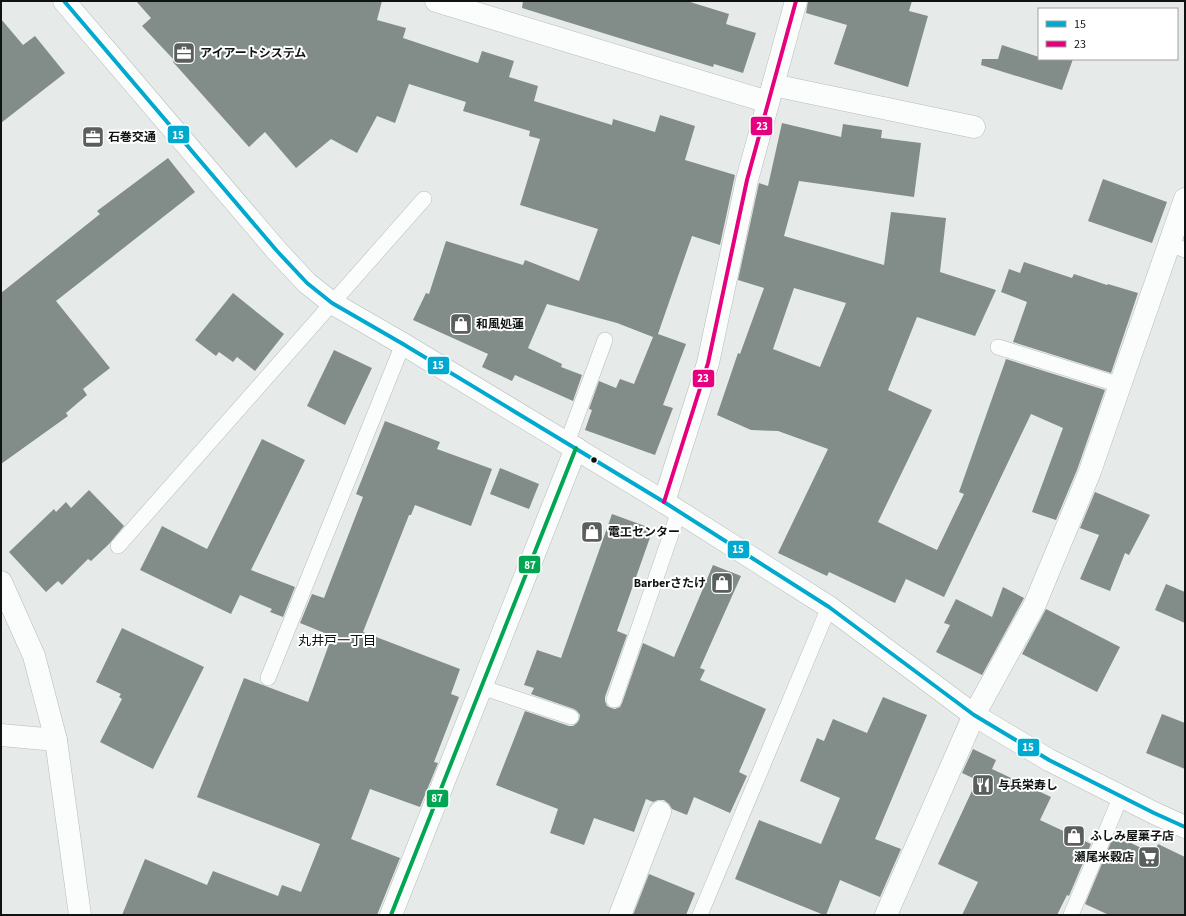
<svg xmlns="http://www.w3.org/2000/svg" width="1186" height="916" viewBox="0 0 1186 916" font-family="'Source Sans 3','Noto Sans JP',sans-serif">
<style>
.building{fill:#828d8a;fill-rule:evenodd}
.lines{fill:none;stroke-linecap:round;stroke-linejoin:round}
.lane-casing{stroke:#b7bbba;stroke-width:16}
.street-casing{stroke:#b7bbba;stroke-width:23}
.highway-casing{stroke:#b7bbba;stroke-width:23}
.lane{stroke:#fbfcfc;stroke-width:15}
.street{stroke:#fbfcfc;stroke-width:22}
.highway{stroke:#fbfcfc;stroke-width:22}
.bus-1-casing{stroke:#fff;stroke-width:7}
.bus-2-casing{stroke:#fff;stroke-width:7}
.bus-3-casing{stroke:#fff;stroke-width:7}
.bus-1{stroke:#00a9ce;stroke-width:4}
.bus-2{stroke:#e5007d;stroke-width:4}
.bus-3{stroke:#00a651;stroke-width:4}
.bus-dot{fill:#0f1312;stroke:#fff;stroke-width:1.5}
.labels{text-anchor:middle;dominant-baseline:central;stroke-width:4;stroke-linejoin:round;paint-order:stroke}
.poi-label{font-size:12px;font-weight:bold;fill:#0f1312;stroke:#fff;text-anchor:start}
.neighbourhood-label{font-size:13px;fill:#0f1312;stroke:#fff}
.line-badge{stroke:#fff;stroke-width:1.5}
.badge-label{font-size:11px;text-anchor:middle;font-weight:bold;fill:#fff}
</style>
<rect width="100%" height="100%" fill="#e6ebe9"/>
<g class="building">
<polygon points="136,1 382,1 377,20 406,28 403,38 478,63 482,51 514,61 509,77 538,86 534,101 612,125 613,119 655,132 660,115 695,126 685,160 735,175 720,245 692,236 658,334 686,344 663,405 673,408 655,455 585,430 592,410 589,409 599,381 616,388 620,379 634,384 653,337 617,323 547,304 528,348 562,364 561,367 582,375 573,401 515,375 512,381 482,367 488,354 413,320 426,293 429,294 446,241 523,265 525,260 579,281 598,229 520,205 540,139 529,136 530,131 463,111 466,102 409,84 395,123 377,116 357,153 331,139 296,168 265,132 249,147 173,62 174,60 142,26 151,18"/>
<polygon points="523,1 687,1 729,14 726,24 756,33 743,73 714,64 713,67 522,8"/>
<polygon points="808,1 912,1 909,11 928,16 908,87 834,64 847,25 806,13"/>
<polygon points="1,19 23,45 35,36 65,73 1,123"/>
<polygon points="1002,45 1039,57 1039,59 1073,59 1062,90 981,65 982,59 998,59"/>
<path d="M 782,123 L 841,137 L 843,124 L 882,130 L 881,138 L 921,143 L 914,197 L 799,181 L 784,236 L 884,265 L 891,212 L 946,218 L 940,272 L 996,290 L 975,336 L 917,317 L 888,390 L 932,410 L 878,522 L 937,550 L 964,494 L 959,492 L 1006,359 L 1105,390 L 1077,470 L 1056,520 L 1032,512 L 1063,428 L 1031,414 L 944,597 L 906,579 L 895,603 L 829,572 L 827,576 L 778,553 L 828,449 L 778,431 L 751,430 L 717,415 L 738,353 L 740,354 L 764,288 L 738,280 L 759,183 L 768,186 ZM 794,288 L 846,303 L 820,367 L 773,349 Z"/>
<polygon points="168,158 195,192 56,301 110,368 83,389 87,395 66,413 68,416 1,464 1,293 100,214 97,211"/>
<polygon points="1103,179 1167,202 1152,243 1088,221"/>
<polygon points="1024,262 1072,278 1074,274 1107,285 1108,284 1138,293 1111,373 1013,342 1027,302 1001,292 1009,269 1020,273"/>
<polygon points="233,293 284,334 255,371 237,357 233,362 219,352 216,356 195,340"/>
<polygon points="334,350 372,368 345,425 307,406"/>
<polygon points="385,421 440,442 437,449 492,469 471,526 415,505 411,515 409,515 363,632 460,669 451,694 459,697 434,762 438,763 420,807 370,789 351,839 400,858 377,915 122,915 145,859 207,885 213,871 278,896 282,885 301,892 320,844 197,797 244,678 308,702 332,636 300,623 312,594 324,598 363,497 356,494"/>
<polygon points="262,439 305,460 251,570 295,587 283,617 270,612 272,609 240,595 231,614 140,570 162,526 207,549"/>
<polygon points="500,468 539,484 529,509 490,494"/>
<polygon points="89,490 124,526 109,544 91,561 88,559 62,585 58,581 46,592 9,552 54,509 56,512 66,502 71,508"/>
<polygon points="1095,492 1150,515 1129,555 1125,553 1110,591 1080,579 1099,535 1080,528"/>
<polygon points="612,514 653,529 617,631 627,635 605,697 605,701 607,706 611,708 615,709 620,707 622,703 643,643 674,657 713,565 741,576 700,668 705,670 700,680 766,709 739,772 747,776 730,813 694,797 687,815 672,809 669,804 664,800 658,800 653,802 646,799 634,832 594,818 584,845 550,833 558,809 496,785 525,711 569,726 573,726 577,723 579,720 580,715 577,711 574,709 531,694 534,688 524,685 537,650 561,658"/>
<polygon points="1166,584 1185,592 1185,623 1155,610"/>
<polygon points="1003,587 1024,598 982,675 936,652 950,625 944,623 956,599 992,617"/>
<polygon points="1046,609 1120,647 1097,692 1022,654"/>
<polygon points="122,628 204,667 153,769 100,742 122,699 119,697 121,694 96,682"/>
<polygon points="883,697 927,715 875,839 901,849 880,897 840,880 826,915 824,915 735,879 759,820 821,844 840,798 800,781 817,738 824,741 833,719 867,733"/>
<polygon points="1162,714 1185,723 1185,769 1146,753"/>
<polygon points="973,749 996,760 992,769 1051,797 1040,820 1091,844 1069,896 1067,895 1057,915 962,915 978,882 938,864 977,780 962,773"/>
<polygon points="1114,835 1154,854 1158,844 1185,857 1185,915 1109,915 1085,904"/>
<polygon points="649,874 695,893 686,915 633,915"/>
</g>
<g class="lines">
<g class="lane-casing">
<g id="lane">
<polyline points="1169,244 1185,250"/>
<polyline points="998,347 1120,385"/>
<polyline points="567,443 605,340"/>
<polyline points="118,546 424,199"/>
<polyline points="268,678 403,344"/>
<polyline points="481,687 571,717"/>
<polyline points="614,700 679,511"/>
<polyline points="700,915 829,607"/>
<polyline points="1071,915 1121,796"/>
</g>
</g>
<g class="street-casing">
<g id="street">
<polyline points="436,1 768,102"/>
<polyline points="773,85 974,127"/>
<polyline points="664,502 708,363 747,180 796,1"/>
<polyline points="1,582 34,656 56,740 80,915"/>
<polyline points="1,735 56,740"/>
<polyline points="391,915 576,448"/>
<polyline points="620,915 660,812"/>
<polyline points="886,915 974,715 1035,604 1089,474 1185,199"/>
</g>
</g>
<g class="highway-casing">
<polyline id="highway" points="64,1 277,251 307,283 332,303 403,344 664,502 829,607 974,715 1049,760 1154,813 1185,827"/>
</g>
<use href="#lane" class="lane"/>
<use href="#street" class="street"/>
<use href="#highway" class="highway"/>
<g class="bus-1-casing">
<polyline id="bus-1" points="64,1 277,251 307,283 332,303 403,344 664,502 829,607 974,715 1049,760 1154,813 1185,827"/>
</g>
<g class="bus-2-casing">
<polyline id="bus-2" points="664,502 708,363 747,180 796,1"/>
</g>
<g class="bus-3-casing">
<polyline id="bus-3" points="391,915 576,448"/>
</g>
<use href="#bus-1" class="bus-1"/>
<use href="#bus-2" class="bus-2"/>
<use href="#bus-3" class="bus-3"/>
</g>
<defs>
<g id="office-square" transform="scale(1.15)"><rect x="-9" y="-9" width="18" height="18" rx="4" fill="#5a5f5d" stroke="#fff"/><path d="M-6-3h4V-5.5h4V-3h4V5H-6ZM-1-4.5V-3h2v-1.5ZM-6 0V1H6V0Z" fill="#fff"/></g>
<g id="shop-square" transform="scale(1.15)"><rect x="-9" y="-9" width="18" height="18" rx="4" fill="#5a5f5d" stroke="#fff"/><path d="M-5-2.5h2.3a2.7 3.5 0 0 1 5.4 0H5L5.5 6h-11ZM-1.5-2.5h3a1.5 2.3 0 0 0-3 0Z" fill="#fff"/></g>
<g id="restaurant-square" transform="scale(1.15)"><rect x="-9" y="-9" width="18" height="18" rx="4" fill="#5a5f5d" stroke="#fff"/><path d="M-5-6h1v4h1v-4h1v4h1v-4h1v5L-1.5 .5V6h-2V.5L-5-1ZM5-6V6H3V1.5H1.5Q1.5-4 5-6Z" fill="#fff"/></g>
<g id="supermarket-square" transform="scale(1.15)"><rect x="-9" y="-9" width="18" height="18" rx="4" fill="#5a5f5d" stroke="#fff"/><path d="M-6-5.5h2.5l.6 2H6L4.5 2H-2.5L-4.4-4H-6ZM-1.5 3.2a1.3 1.3 0 1 0 .1 0ZM3 3.2a1.3 1.3 0 1 0 .1 0Z" fill="#fff"/></g>
</defs>
<g fill-rule="evenodd">
<use href="#office-square" x="184" y="53"/>
<use href="#office-square" x="93" y="137"/>
<use href="#shop-square" x="461" y="324"/>
<use href="#shop-square" x="592" y="532"/>
<use href="#shop-square" x="722" y="583"/>
<use href="#restaurant-square" x="983" y="785"/>
<use href="#shop-square" x="1074" y="836"/>
<use href="#supermarket-square" x="1149" y="857"/>
</g>
<circle class="bus-dot" cx="594" cy="460" r="3.5"/>
<g class="labels">
<g class="poi-label">
<text x="200" y="53">アイアートシステム</text>
<text x="108" y="137">石巻交通</text>
<text x="476" y="324">和風処蓮</text>
<text x="608" y="532">電工センター</text>
<text x="706" y="583" text-anchor="end">Barberさたけ</text>
<text x="998" y="785">与兵栄寿し</text>
<text x="1090" y="836">ふしみ屋菓子店</text>
<text x="1134" y="857" text-anchor="end">瀬尾米穀店</text>
</g>
<g class="neighbourhood-label">
<text x="337" y="641">丸井戸一丁目</text>
</g>
</g>
<g class="line-badge">
<rect x="750" y="116" width="23" height="20" rx="4" fill="#e5007d"/>
<rect x="167" y="125" width="23" height="19" rx="4" fill="#00a9ce"/>
<rect x="427" y="356" width="23" height="19" rx="4" fill="#00a9ce"/>
<rect x="692" y="369" width="23" height="19" rx="4" fill="#e5007d"/>
<rect x="727" y="540" width="23" height="19" rx="4" fill="#00a9ce"/>
<rect x="518" y="555" width="23" height="19" rx="4" fill="#00a651"/>
<rect x="1017" y="738" width="23" height="19" rx="4" fill="#00a9ce"/>
<rect x="426" y="789" width="23" height="19" rx="4" fill="#00a651"/>
</g>
<g class="badge-label">
<text x="762" y="130">23</text>
<text x="178" y="139">15</text>
<text x="438" y="369">15</text>
<text x="703" y="382">23</text>
<text x="738" y="553">15</text>
<text x="530" y="569">87</text>
<text x="1028" y="751">15</text>
<text x="437" y="802">87</text>
</g>
<rect width="1186" height="916" fill="none" stroke="#0f1312" stroke-width="4"/>
<rect x="1038" y="8" width="140" height="52" fill="#ffffff" stroke="#9fa1a0"/>
<rect x="1046" y="21" width="20" height="6" fill="#00a9ce" stroke="#9fa1a0"/>
<text x="1074" y="28" font-size="12" fill="#0f1312">15</text>
<rect x="1046" y="41" width="20" height="6" fill="#e5007d" stroke="#9fa1a0"/>
<text x="1074" y="48" font-size="12" fill="#0f1312">23</text>
</svg>
